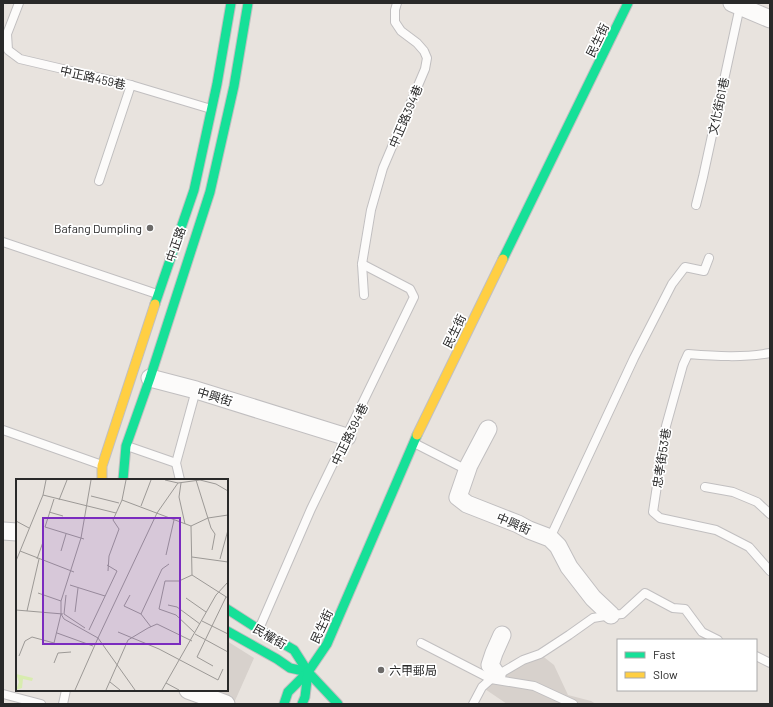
<svg xmlns="http://www.w3.org/2000/svg" width="773" height="707" viewBox="0 0 773 707" font-family="Barlow,'Noto Sans TC',sans-serif">
<style>
.plaza{fill:#d7d1cc}
.lines{fill:none;stroke-linecap:round;stroke-linejoin:round}
.lane-casing{stroke:#c1bfc0;stroke-width:10}
.street-casing{stroke:#c1bfc0;stroke-width:19}
.fast-casing{stroke:#c1bfc0;stroke-width:11}
.slow-casing{stroke:#c1bfc0;stroke-width:11}
.lane{stroke:#fcfbfa;stroke-width:8}
.street{stroke:#fcfbfa;stroke-width:17}
.fast{stroke:#16e098;stroke-width:9}
.slow{stroke:#ffcf43;stroke-width:9}
.poi-dot{fill:#6c6a68;stroke:#fff;stroke-width:1.5}
.labels{text-anchor:middle;dominant-baseline:central;stroke-width:3.5;stroke-linejoin:round;paint-order:stroke}
.street-label{font-size:12px;fill:#292929;stroke:#fff}
.poi-label{font-size:12px;fill:#292929;stroke:#fff;text-anchor:end}
.inset-road{fill:none;stroke:#9c9996;stroke-width:1}
.view{fill:#7b2cbf;fill-opacity:0.15;stroke:#7b2cbf;stroke-width:2}
.inset-edge{fill:none;stroke:#292929;stroke-width:2}
</style>
<rect width="100%" height="100%" fill="#e8e3de"/>
<g class="plaza">
<polygon points="227,641 254,658 234,703 204,690 227,690"/>
<polygon points="540,654 554,665 568,695 591,701 596,704 507,704 482,687"/>
</g>
<g class="lines">
<g class="lane-casing">
<g id="lane">
<polyline points="19,3 7,34 8,50 20,59 131,85 211,109"/>
<polyline points="99,181 131,85"/>
<polyline points="696,205 703,177 740,6"/>
<polyline points="3,242 157,294"/>
<polyline points="364,295 362,264 371,210 383,168 425,69 427,58 424,51 417,43 401,31 395,22 395,10 397,3"/>
<path d="M 770,353 C 743,358 715,356 688,354 L 683,365 L 666,426 L 653,512 L 660,518 L 716,530 L 749,547 L 770,571"/>
<polyline points="3,430 102,465"/>
<polyline points="414,443 467,470"/>
<polyline points="127,446 176,463"/>
<polyline points="180,480 176,463 196,390"/>
<polyline points="705,487 733,492 757,502 770,514"/>
<polyline points="550,538 634,358 672,284 685,267 704,271 709,258"/>
<polyline points="259,629 311,509 414,297 410,289 362,264"/>
<polyline points="421,643 491,679 534,686 573,704"/>
<polyline points="756,656 770,663"/>
<polyline points="3,694 41,704"/>
<polyline points="63,704 66,690"/>
<polyline points="473,704 482,687 491,679 523,660 540,654 569,635 593,618 611,615 622,614 645,593 673,608 685,609 702,632 718,640"/>
</g>
</g>
<g class="street-casing">
<g id="street">
<polyline points="732,3 770,19"/>
<polyline points="150,378 196,390 347,437"/>
<polyline points="488,429 469,465 458,497 467,504 518,524 529,530 550,538 558,546 569,567 593,598 611,615"/>
<polyline points="3,531 17,532"/>
<polyline points="497,675 490,665 494,653 502,635"/>
<polyline points="188,690 226,704"/>
</g>
</g>
<g class="fast-casing">
<g id="fast">
<polyline points="503,259 628,3"/>
<polyline points="155,304 194,190 217,84 231,3"/>
<polyline points="123,480 126,446 150,378 210,192 234,86 248,3"/>
<polyline points="227,609 258,629 294,650 308,672 338,704"/>
<polyline points="227,631 277,659 290,668 308,672"/>
<polyline points="284,704 288,692 308,672 327,644 417,435"/>
<polyline points="302,704 305,697 308,672"/>
</g>
</g>
<g class="slow-casing">
<g id="slow">
<polyline points="417,435 503,259"/>
<polyline points="102,480 102,466 155,304"/>
</g>
</g>
<use href="#lane" class="lane"/>
<use href="#street" class="street"/>
<use href="#fast" class="fast"/>
<use href="#slow" class="slow"/>
</g>
<g class="poi-dot">
<circle cx="150" cy="228" r="4"/>
<circle cx="381" cy="670" r="4"/>
</g>
<g class="labels">
<g class="street-label">
<text transform="translate(597 40) rotate(-64)">民生街</text>
<text transform="translate(93 77) rotate(13)">中正路459巷</text>
<text transform="translate(718 106) rotate(-78)">文化街61巷</text>
<text transform="translate(405 116) rotate(-67)">中正路394巷</text>
<text transform="translate(175 244) rotate(-71)">中正路</text>
<text transform="translate(454 331) rotate(-64)">民生街</text>
<text transform="translate(215 396) rotate(17)">中興街</text>
<text transform="translate(349 434) rotate(-64)">中正路394巷</text>
<text transform="translate(661 458) rotate(-81)">忠孝街53巷</text>
<text transform="translate(514 523) rotate(23)">中興街</text>
<text transform="translate(321 626) rotate(-65)">民生街</text>
<text transform="translate(270 636) rotate(30)">民權街</text>
</g>
<g class="poi-label">
<text x="142" y="228">Bafang Dumpling</text>
<text x="389" y="670" text-anchor="start">六甲郵局</text>
</g>
</g>
<g transform="translate(16 479)">
<rect width="212" height="212" fill="#e8e3de"/>
<path d="M 0,195 L 17,199 L 16,202 L 7,200 L 6,209 L 0,211 L 3,203 Z" fill="#d8ecaf"/>
<path class="inset-road" d="M 75,1 L 65,59 L 45,122 L 45,135 L 48,140 L 82,159M 110,1 L 106,21 L 175,47M 149,1 L 162,4 L 184,1 L 200,5 L 212,12M 180,1 L 195,49 L 199,55 L 196,71M 165,4 L 163,18 L 169,45M 27,16 L 100,34M 75,17 L 103,24M 38,20 L 29,48 L 68,60M 43,21 L 51,1M 125,27 L 135,1M 33,33 L 47,37M 0,42 L 13,49M 175,47 L 176,96 L 212,119M 175,47 L 192,39 L 212,36M 4,72 L 58,93M 45,72 L 50,55M 150,76 L 158,41M 176,78 L 212,83M 21,80 L 27,63M 204,80 L 212,51M 0,82 L 27,16 L 30,1M 92,92 L 93,77 L 103,50 L 97,41 L 106,21M 176,96 L 163,102 L 149,102 L 143,130 L 160,136 L 179,154M 54,106 L 89,117M 22,114 L 45,122M 50,116 L 48,135 L 69,149M 114,116 L 108,127 L 125,135 L 135,148M 170,119 L 190,133M 152,126 L 161,128 L 184,145M 0,131 L 47,135M 11,132 L 23,80M 59,133 L 62,109M 125,135 L 146,90 L 153,85M 186,142 L 212,155M 73,151 L 101,92 L 91,86M 102,153 L 143,170 L 202,201 L 207,190M 41,154 L 77,167M 179,155 L 212,173M 9,162 L 16,158 L 38,164 L 45,135M 3,177 L 9,162M 38,184 L 42,174 L 55,173M 197,187 L 181,178 L 210,118M 94,203 L 104,211M 150,204 L 163,211M 59,211 L 82,159M 90,211 L 112,161 L 132,149 L 141,145 L 176,162M 119,211 L 82,159 L 141,34 L 162,4M 146,211 L 200,116 L 212,103"/>
<path class="view" d="M 27,39 L 164,39 L 164,165 L 27,165 Z"/>
<rect width="212" height="212" class="inset-edge"/>
</g>
<rect width="773" height="707" fill="none" stroke="#292929" stroke-width="8"/>
<rect x="617" y="639" width="140" height="52" fill="#ffffff" stroke="#a9a9a9"/>
<rect x="625" y="652" width="20" height="6" fill="#16e098" stroke="#a9a9a9"/>
<text x="653" y="659" font-size="12" fill="#292929">Fast</text>
<rect x="625" y="672" width="20" height="6" fill="#ffcf43" stroke="#a9a9a9"/>
<text x="653" y="679" font-size="12" fill="#292929">Slow</text>
</svg>
